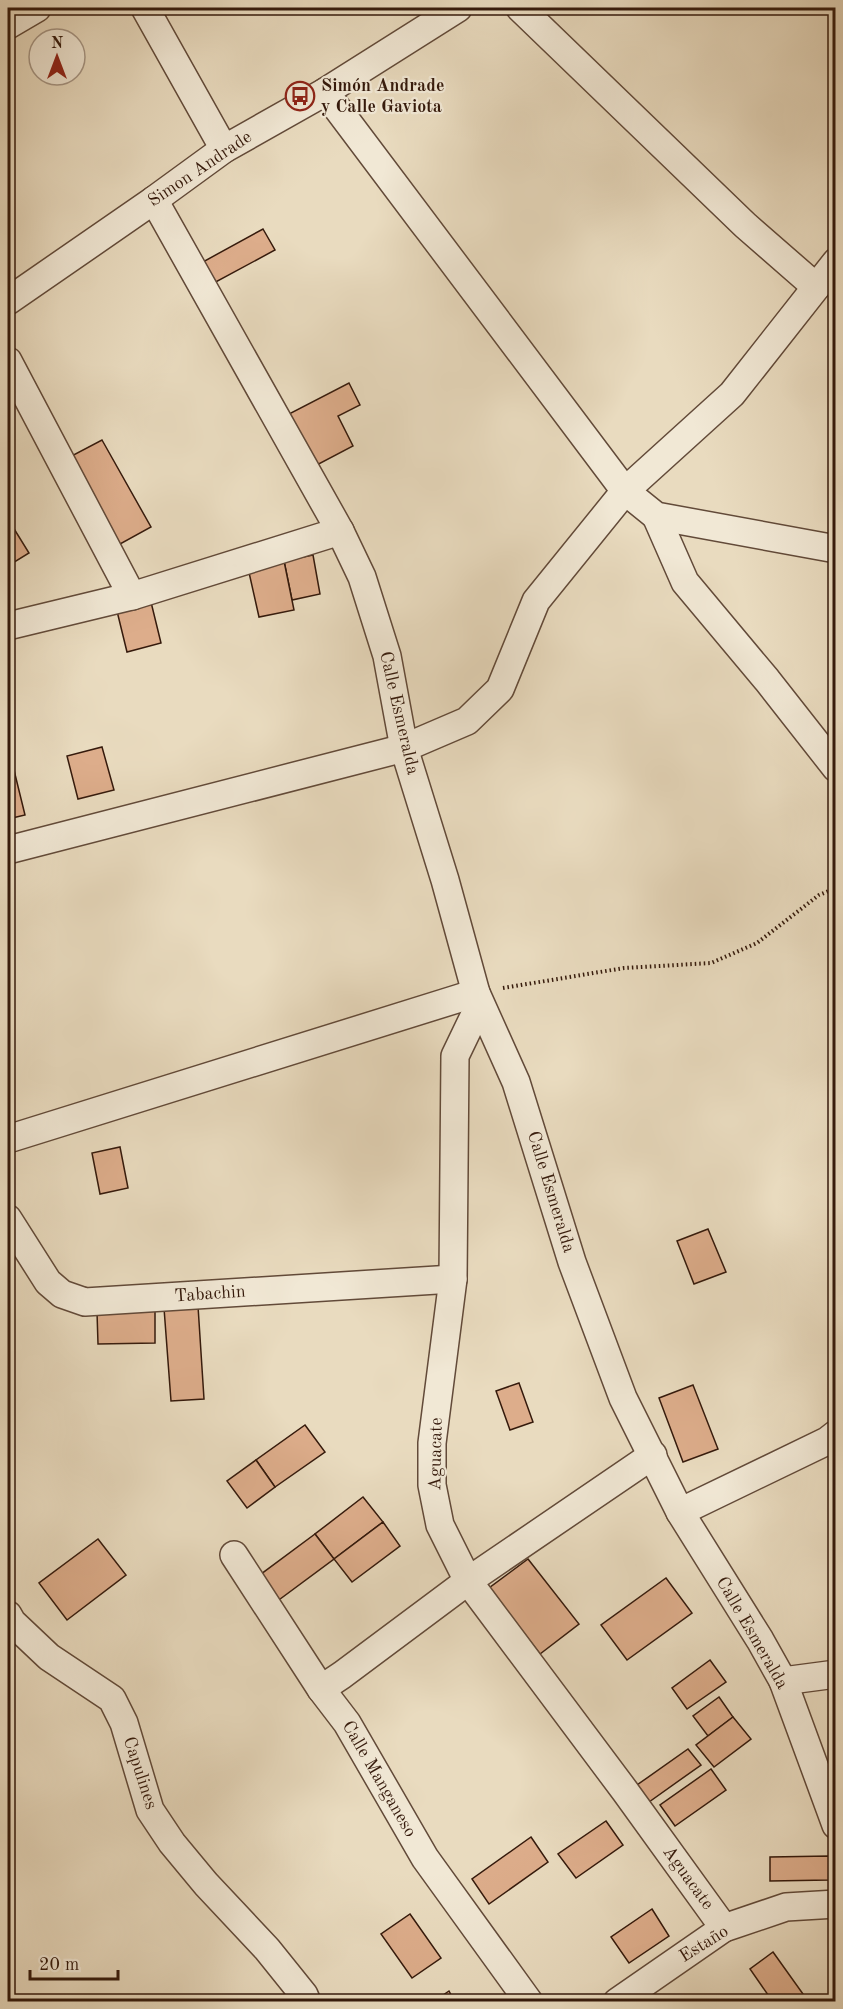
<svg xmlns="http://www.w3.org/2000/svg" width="843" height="2009" viewBox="0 0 843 2009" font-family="'Old Standard TT',serif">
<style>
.building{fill:#ddad8b;stroke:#351a0c;stroke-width:1.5}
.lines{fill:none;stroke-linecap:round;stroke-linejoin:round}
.street-casing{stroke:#624a39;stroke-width:30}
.path{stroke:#351a0c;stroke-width:4;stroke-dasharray:1.5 3;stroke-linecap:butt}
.street{stroke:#f1e8d5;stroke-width:27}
.labels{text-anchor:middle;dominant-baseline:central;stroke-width:4.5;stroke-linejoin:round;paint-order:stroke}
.poi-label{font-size:18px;font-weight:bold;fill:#351a0c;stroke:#f1e8d5;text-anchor:start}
.street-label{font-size:18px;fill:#351a0c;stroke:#f1e8d5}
</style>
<rect width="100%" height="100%" fill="#e9dbbf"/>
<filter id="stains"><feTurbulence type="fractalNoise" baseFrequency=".00333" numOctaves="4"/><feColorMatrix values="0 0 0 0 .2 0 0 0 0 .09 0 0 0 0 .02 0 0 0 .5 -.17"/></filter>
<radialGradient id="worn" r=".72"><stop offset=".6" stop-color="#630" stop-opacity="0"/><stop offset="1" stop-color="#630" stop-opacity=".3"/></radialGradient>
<g class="building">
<polygon points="263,229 275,250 212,284 201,263"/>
<polygon points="349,383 360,405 338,416 353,446 313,467 287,415"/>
<polygon points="102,440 151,527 111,549 62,461"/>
<polygon points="8,519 29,553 8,566"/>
<polygon points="313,555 320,594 292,600 284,561"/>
<polygon points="284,561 294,610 259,617 248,568"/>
<polygon points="150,598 161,643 127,652 116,607"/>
<polygon points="102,747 114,790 78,799 67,756"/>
<polygon points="13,766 25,815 8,819 8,767"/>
<polygon points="120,1147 128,1188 100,1194 92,1153"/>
<polygon points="708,1229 726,1272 694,1284 677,1241"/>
<polygon points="198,1306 204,1399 171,1401 164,1308"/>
<polygon points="155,1310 155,1343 98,1344 97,1312"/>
<polygon points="519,1383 533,1422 510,1430 496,1391"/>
<polygon points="693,1385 718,1449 683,1462 659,1398"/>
<polygon points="305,1425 325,1452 275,1487 256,1460"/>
<polygon points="256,1460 275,1487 247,1508 227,1481"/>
<polygon points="363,1497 383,1522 334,1559 315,1534"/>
<polygon points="383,1522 400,1546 352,1582 334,1559"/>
<polygon points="315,1534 334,1559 272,1605 253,1580"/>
<polygon points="98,1539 126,1575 67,1620 39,1583"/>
<polygon points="528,1559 579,1624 540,1654 489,1588"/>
<polygon points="666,1578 692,1613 627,1660 601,1625"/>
<polygon points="710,1660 726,1682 687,1709 672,1688"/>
<polygon points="719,1697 733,1717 708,1736 693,1716"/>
<polygon points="733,1717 751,1739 714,1767 696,1745"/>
<polygon points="688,1749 701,1765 649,1802 637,1785"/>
<polygon points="711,1769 726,1790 675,1826 660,1805"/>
<polygon points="606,1821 623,1845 576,1878 558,1854"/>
<polygon points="531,1837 548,1862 489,1904 472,1879"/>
<polygon points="829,1856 829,1880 770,1881 770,1857"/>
<polygon points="652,1909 669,1936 629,1963 611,1937"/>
<polygon points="410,1914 441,1958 412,1978 381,1934"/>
<polygon points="773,1952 808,2001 806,2002 773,2002 750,1969"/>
<polygon points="449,1991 455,2002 433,2002"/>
</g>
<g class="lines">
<g class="street-casing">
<g id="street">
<polyline points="145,8 224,149"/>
<polyline points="520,8 745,225 816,287"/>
<polyline points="8,25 37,8"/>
<polyline points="325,92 625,491 656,516 836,549"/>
<polyline points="8,301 154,200 224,149 325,92 458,8"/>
<polyline points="8,361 132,596"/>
<polyline points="656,516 685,582 767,680 836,768"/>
<polyline points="340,531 362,577 387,656 404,748 445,880 476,993 516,1082 572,1262 623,1398 680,1512 760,1640 783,1681 836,1825"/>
<polyline points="8,626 132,596 340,531 154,200"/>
<polyline points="8,850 404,748 467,721 500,689 536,601 625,491 732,394 836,262"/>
<polyline points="480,1004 455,1056 453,1279 432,1443 432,1485 440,1525 468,1581 625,1791 724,1928"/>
<polyline points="8,1139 476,993"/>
<polyline points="8,1219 48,1282 62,1294 85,1302 453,1279"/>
<polyline points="680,1512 827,1441 836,1434"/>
<polyline points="234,1555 321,1689 347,1723 425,1858 529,2002"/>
<polyline points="8,1615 12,1622 49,1657 112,1699 124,1723 150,1810 172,1843 206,1884 267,1949 304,1995 307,2002"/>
<polyline points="783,1681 836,1674"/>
<polyline points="321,1689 342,1675 468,1581 653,1455"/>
<polyline points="617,2002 724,1928 786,1907 836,1904"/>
</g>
</g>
<polyline class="path" points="503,988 624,968 711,963 757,943 819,895 836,888"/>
<use href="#street" class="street"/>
</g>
<defs>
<g id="bus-ring" transform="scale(1.5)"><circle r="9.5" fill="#f1e8d5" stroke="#8f2418" stroke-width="1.5"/><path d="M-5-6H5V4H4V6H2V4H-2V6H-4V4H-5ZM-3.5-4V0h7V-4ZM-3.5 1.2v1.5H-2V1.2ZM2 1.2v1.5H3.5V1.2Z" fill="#8f2418"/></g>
</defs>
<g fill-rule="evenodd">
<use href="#bus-ring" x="300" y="96"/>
</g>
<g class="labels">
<g class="poi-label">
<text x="321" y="86">Simón Andrade<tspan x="321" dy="21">y Calle Gaviota</tspan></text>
</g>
<g class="street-label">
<text transform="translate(200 169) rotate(-34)">Simon Andrade</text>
<text transform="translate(399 713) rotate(77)">Calle Esmeralda</text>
<text transform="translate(551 1192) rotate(73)">Calle Esmeralda</text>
<text transform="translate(210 1294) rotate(-4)">Tabachin</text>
<text transform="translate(436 1454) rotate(-89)">Aguacate</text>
<text transform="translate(752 1633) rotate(60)">Calle Esmeralda</text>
<text transform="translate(140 1773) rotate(72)">Capulines</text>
<text transform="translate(379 1779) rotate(60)">Calle Manganeso</text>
<text transform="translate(688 1878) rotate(54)">Aguacate</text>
<text transform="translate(704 1944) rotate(-32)">Estaño</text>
</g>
</g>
<rect width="843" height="2009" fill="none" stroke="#e9dbbf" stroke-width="30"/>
<rect x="9" y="9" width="825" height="1991" fill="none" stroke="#351a0c" stroke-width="3"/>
<rect x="15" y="15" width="813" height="1979" fill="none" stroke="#351a0c" stroke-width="1.5"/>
<g transform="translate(57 57)"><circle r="28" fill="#f1e8d5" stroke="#a69685" stroke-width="1.5"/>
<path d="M0-4.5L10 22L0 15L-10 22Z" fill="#8f2418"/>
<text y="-9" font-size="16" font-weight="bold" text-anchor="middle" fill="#351a0c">N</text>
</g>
<path d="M30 1970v9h88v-9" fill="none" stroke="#351a0c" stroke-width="3"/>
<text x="39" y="1970" font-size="18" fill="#351a0c" stroke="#f1e8d5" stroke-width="4.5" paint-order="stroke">20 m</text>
<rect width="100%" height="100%" filter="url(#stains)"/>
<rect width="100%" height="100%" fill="url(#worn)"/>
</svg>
